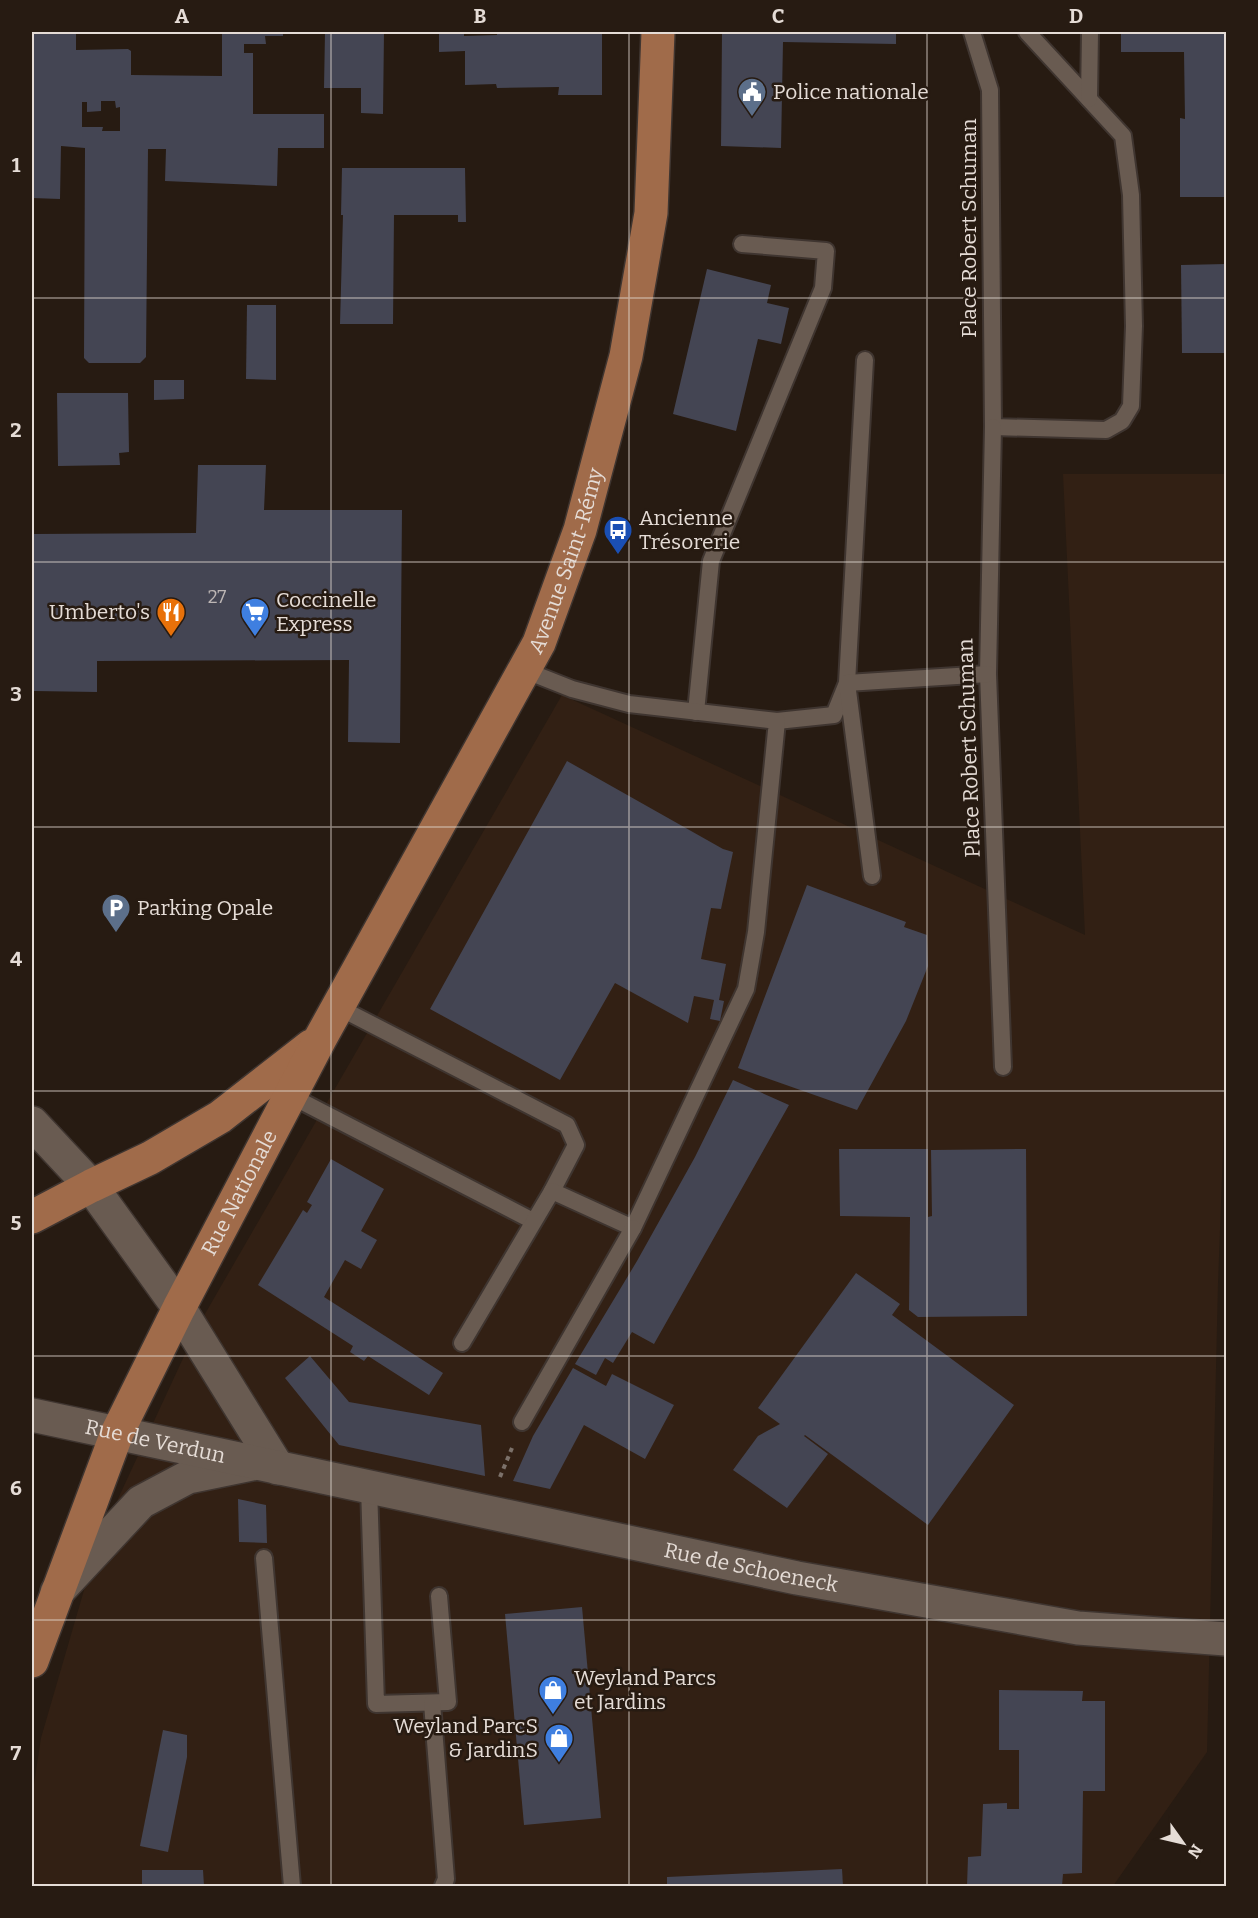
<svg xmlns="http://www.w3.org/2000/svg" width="1258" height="1918" viewBox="0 0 1258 1918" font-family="Bitter,serif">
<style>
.built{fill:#322014}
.building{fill:#444553;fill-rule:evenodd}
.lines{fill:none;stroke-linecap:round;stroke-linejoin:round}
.lane-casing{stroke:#3f3530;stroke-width:20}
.street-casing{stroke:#3f3530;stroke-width:36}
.secondary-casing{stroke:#3f3530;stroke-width:36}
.primary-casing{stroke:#3f3530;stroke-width:36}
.path{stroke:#7c716a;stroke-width:4;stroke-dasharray:4.5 4.5;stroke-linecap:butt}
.lane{stroke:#695b51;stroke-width:16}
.street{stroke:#695b51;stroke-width:33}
.secondary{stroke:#695b51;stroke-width:33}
.primary{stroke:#a06b4a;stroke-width:33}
.grid{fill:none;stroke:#e5dcd6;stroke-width:1.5;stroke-opacity:0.55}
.labels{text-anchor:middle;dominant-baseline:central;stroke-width:5;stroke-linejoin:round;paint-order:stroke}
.number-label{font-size:18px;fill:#bdb6b5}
.poi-label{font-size:21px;fill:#e5dcd6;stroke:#271b12;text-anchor:start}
.street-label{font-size:21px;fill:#e5dcd6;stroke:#271b12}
.neatline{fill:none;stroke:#e5dcd6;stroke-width:2}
.grid-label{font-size:20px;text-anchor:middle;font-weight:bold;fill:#e5dcd6}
</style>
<rect width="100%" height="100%" fill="#271b12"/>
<polygon class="built" points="1063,474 1226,474 1226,1070 1218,1283 1207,1752 1113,1886 32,1886 32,1797 41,1738 98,1542 198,1326 562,695 1085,935"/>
<g class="building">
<path d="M 32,32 L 76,32 L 76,50 L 128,49 L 131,51 L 131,75 L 222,76 L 222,32 L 283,32 L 283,36 L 265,36 L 266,44 L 244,44 L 244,53 L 253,53 L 253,114 L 324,114 L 324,148 L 278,148 L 277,186 L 165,181 L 166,149 L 148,149 L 146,357 L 140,363 L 89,363 L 84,358 L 85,148 L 61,146 L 60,199 L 32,198 ZM 101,101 L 115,101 L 116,108 L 120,107 L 120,131 L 102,131 L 103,127 L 82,127 L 82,102 L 87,102 L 87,112 L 101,111 Z"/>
<polygon points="325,32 384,32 383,114 361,113 361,88 324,88"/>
<polygon points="439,32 464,32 464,36 497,35 497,32 602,32 602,95 558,95 559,87 497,88 496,84 465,85 465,51 439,52"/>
<polygon points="722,32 896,32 896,44 783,42 781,148 721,146"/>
<polygon points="1121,32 1226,32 1226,197 1180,197 1180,118 1185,119 1184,52 1121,52"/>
<polygon points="342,168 465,168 466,222 458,222 458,215 394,215 393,324 340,324 343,215 341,215"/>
<polygon points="1226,264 1226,353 1182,353 1181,265"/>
<polygon points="707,269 771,285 767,303 789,308 781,344 758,339 736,431 673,414"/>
<polygon points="247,305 276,305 276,380 246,379"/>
<polygon points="154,380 184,380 184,399 154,400"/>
<polygon points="57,393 128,393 129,452 119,453 120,465 58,466"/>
<polygon points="198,465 266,465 264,510 402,510 400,743 348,742 349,660 97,661 97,692 34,691 34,534 196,533"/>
<polygon points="567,761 723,849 733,852 721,909 711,908 701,959 726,964 719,1000 724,1001 720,1021 710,1019 714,1000 694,996 688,1023 615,983 560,1080 430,1009"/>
<polygon points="807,885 906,922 904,927 927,935 928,966 906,1021 857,1110 738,1068"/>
<polygon points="733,1080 789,1105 654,1344 632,1332 613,1363 605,1358 596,1375 575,1364 637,1261 695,1157"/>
<polygon points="839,1149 928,1149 928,1217 932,1216 931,1150 1026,1149 1027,1316 918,1317 909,1310 910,1217 840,1216"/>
<polygon points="331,1159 384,1189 361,1231 377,1240 361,1269 345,1260 324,1297 443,1373 429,1395 368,1356 364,1361 350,1352 353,1346 258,1285 303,1210 307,1213 312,1205 307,1202"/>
<polygon points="856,1273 900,1304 892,1315 1014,1405 928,1525 805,1435 804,1436 828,1454 787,1508 733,1470 758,1436 780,1424 758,1408"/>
<polygon points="310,1356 349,1402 481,1425 485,1476 339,1445 285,1378"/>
<polygon points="573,1368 606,1386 612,1374 674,1405 645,1459 584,1425 550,1489 513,1481 533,1436"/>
<polygon points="238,1499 266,1505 267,1543 239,1542"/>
<polygon points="582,1607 601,1818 524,1825 505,1614"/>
<polygon points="999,1690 1083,1691 1082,1701 1105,1701 1105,1791 1083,1791 1082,1873 1063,1874 1062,1886 967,1886 968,1857 981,1856 983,1804 1007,1803 1007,1809 1019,1809 1019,1750 999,1750"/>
<polygon points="163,1730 187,1735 187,1757 168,1852 140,1846"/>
<polygon points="842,1869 843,1886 667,1886 667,1877"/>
<polygon points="142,1870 203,1870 204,1886 142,1886"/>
</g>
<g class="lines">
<g class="lane-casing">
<g id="lane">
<polyline points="972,32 990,90 993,427 1106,430 1122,421 1131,406 1134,326 1131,195 1123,136 1027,32"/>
<polyline points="1089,99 1090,32"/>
<polyline points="993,427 988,674 1003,1067"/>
<polyline points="696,712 711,561 823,288 826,251 742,244"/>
<polyline points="777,721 834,715 847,683 865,360"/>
<polyline points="872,876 847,683 988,674"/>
<polyline points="338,1007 567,1125 576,1145 552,1191"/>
<polyline points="291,1096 533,1221"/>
<polyline points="462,1343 552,1191 633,1228 746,989 756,932 777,721 629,704 572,689 524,670"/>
<polyline points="522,1422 633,1228"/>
<polyline points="369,1487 376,1704 448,1702 439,1596"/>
<polyline points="264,1558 292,1886"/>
<polyline points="432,1703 446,1879 443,1886"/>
</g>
</g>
<g class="street-casing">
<polyline id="street" points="57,1592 141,1502 188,1477 257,1463"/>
</g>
<g class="secondary-casing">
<g id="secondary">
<polyline points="32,1123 91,1186 179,1308 278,1468"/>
<path id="s1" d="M 32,1415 L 797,1578 L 1078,1628 L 1226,1639"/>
</g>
</g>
<g class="primary-casing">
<g id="primary">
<polyline points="32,1217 91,1186 150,1158 220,1117 311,1046"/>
<path id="s2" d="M 32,1661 L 117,1433 L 179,1308 L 320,1039 L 539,643 L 580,530 L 626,356 L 651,213 L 658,32"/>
</g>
</g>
<polyline class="path" points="500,1477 512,1448"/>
<use href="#lane" class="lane"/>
<use href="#street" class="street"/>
<use href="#secondary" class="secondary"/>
<use href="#primary" class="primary"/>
</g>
<path class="grid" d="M 331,32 L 331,1886M 629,32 L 629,1886M 927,32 L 927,1886M 32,298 L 1226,298M 32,562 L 1226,562M 32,827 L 1226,827M 32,1091 L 1226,1091M 32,1356 L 1226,1356M 32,1620 L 1226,1620"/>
<defs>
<g id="civic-pin" transform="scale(1.5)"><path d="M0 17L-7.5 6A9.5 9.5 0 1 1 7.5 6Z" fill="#5c6f8a" stroke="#271b12"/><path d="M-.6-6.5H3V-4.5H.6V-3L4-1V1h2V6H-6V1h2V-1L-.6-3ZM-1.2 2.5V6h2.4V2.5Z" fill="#fff"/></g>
<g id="bus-pin" transform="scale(1.5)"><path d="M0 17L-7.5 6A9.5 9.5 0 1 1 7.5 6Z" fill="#1a4fb4" stroke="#271b12"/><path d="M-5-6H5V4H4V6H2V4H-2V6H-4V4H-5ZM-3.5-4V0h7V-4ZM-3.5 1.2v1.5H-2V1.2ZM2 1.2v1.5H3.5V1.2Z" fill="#fff"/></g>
<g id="restaurant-pin" transform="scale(1.5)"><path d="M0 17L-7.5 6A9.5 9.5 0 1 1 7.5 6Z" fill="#e8710a" stroke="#271b12"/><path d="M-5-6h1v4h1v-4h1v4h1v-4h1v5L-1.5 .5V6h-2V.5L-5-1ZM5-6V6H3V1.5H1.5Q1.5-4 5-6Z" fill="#fff"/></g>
<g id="supermarket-pin" transform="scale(1.5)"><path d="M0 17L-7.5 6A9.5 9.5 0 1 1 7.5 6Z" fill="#3f7fe0" stroke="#271b12"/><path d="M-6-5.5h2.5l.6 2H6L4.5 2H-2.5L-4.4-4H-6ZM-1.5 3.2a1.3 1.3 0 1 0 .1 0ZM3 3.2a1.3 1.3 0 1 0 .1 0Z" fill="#fff"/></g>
<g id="parking-pin" transform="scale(1.5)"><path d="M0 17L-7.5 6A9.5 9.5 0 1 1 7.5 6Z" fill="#5c6f8a" stroke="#271b12"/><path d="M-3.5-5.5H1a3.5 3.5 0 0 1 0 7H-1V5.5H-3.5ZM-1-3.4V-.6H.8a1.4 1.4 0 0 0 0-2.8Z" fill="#fff"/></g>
<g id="shop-pin" transform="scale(1.5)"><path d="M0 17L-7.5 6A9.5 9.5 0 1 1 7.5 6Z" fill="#3f7fe0" stroke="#271b12"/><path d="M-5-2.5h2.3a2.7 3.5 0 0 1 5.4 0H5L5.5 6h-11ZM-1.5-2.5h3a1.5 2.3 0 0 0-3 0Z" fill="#fff"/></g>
</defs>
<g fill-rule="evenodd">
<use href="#civic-pin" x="752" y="92"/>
<use href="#bus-pin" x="618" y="530"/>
<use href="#restaurant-pin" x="171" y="612"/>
<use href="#supermarket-pin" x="255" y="612"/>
<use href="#parking-pin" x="116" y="908"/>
<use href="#shop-pin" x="553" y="1690"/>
<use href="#shop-pin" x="559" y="1738"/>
</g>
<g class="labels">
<g class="number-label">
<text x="217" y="597">27</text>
</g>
<g class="poi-label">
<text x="773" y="92">Police nationale</text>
<text x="639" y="518">Ancienne<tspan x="639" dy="24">Trésorerie</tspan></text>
<text x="276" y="600">Coccinelle<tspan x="276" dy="24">Express</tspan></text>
<text x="150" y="612" text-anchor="end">Umberto's</text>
<text x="137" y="908">Parking Opale</text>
<text x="574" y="1678">Weyland Parcs<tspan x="574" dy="24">et Jardins</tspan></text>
<text x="538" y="1726" text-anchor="end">Weyland ParcS<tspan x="538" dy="24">&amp; JardinS</tspan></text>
</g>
<g class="street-label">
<text transform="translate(969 228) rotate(-90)">Place Robert Schuman</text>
<text stroke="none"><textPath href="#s2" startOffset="1226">Avenue Saint-Rémy</textPath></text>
<text transform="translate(969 748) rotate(-92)">Place Robert Schuman</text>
<text stroke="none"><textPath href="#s2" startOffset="513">Rue Nationale</textPath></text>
<text stroke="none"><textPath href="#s1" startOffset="126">Rue de Verdun</textPath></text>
<text stroke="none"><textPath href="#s1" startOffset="735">Rue de Schoeneck</textPath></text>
</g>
</g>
<rect width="1258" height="1918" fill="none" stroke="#271b12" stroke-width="66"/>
<g transform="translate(1183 1843) rotate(124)" stroke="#271b12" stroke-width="4.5" paint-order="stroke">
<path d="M0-4.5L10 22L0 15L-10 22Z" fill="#e5dcd6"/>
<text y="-9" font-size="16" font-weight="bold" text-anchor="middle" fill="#e5dcd6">N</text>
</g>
<rect x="33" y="33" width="1192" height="1852" class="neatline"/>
<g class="grid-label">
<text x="182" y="23">A</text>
<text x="480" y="23">B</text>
<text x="778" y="23">C</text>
<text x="1076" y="23">D</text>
<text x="16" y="172">1</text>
<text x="16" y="437">2</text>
<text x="16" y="701">3</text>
<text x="16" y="966">4</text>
<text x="16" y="1230">5</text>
<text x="16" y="1495">6</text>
<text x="16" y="1760">7</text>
</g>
</svg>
